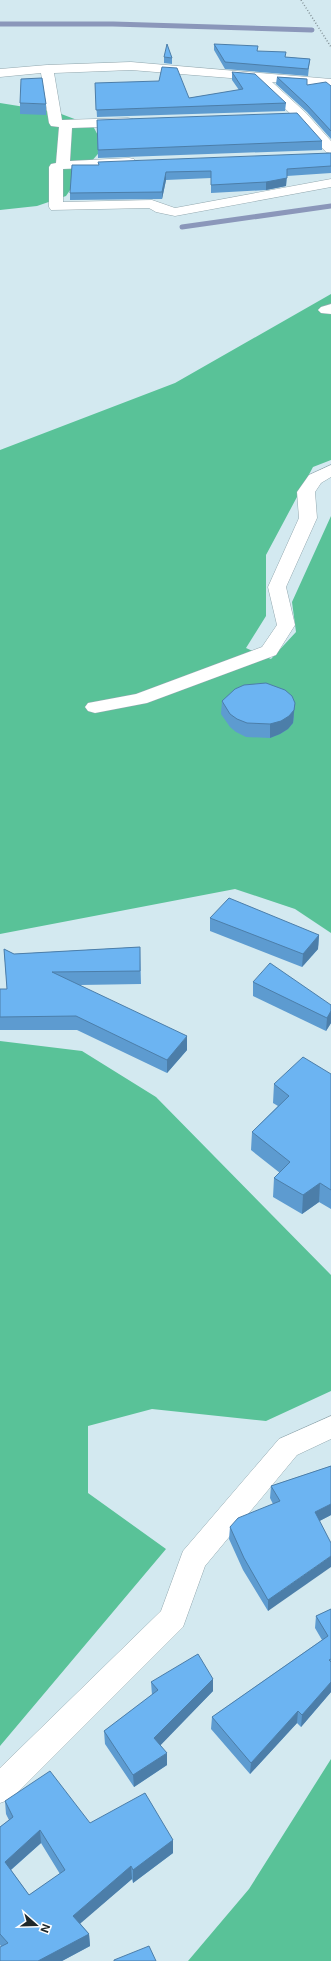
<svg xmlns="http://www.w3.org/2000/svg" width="331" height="1961" viewBox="0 0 331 1961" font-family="Inter,sans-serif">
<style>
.forest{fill:#59c298}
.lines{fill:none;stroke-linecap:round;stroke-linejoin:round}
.stream{stroke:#8b97ba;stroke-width:5}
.street-casing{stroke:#93a8af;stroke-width:1}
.path{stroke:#829297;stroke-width:1.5;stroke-dasharray:1 2;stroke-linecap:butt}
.street{fill:#fff;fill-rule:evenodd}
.wall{fill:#5d9bd0;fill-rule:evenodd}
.shaded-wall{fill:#4c7ea9}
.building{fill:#6cb4f2;stroke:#4c7ea9;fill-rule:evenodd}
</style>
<rect width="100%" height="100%" fill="#d3e9f0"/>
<g class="forest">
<polygon points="0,103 56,112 93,126 104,147 83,171 66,196 37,206 0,210"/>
<polygon points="331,294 331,460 313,467 266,555 266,616 246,648 271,659 296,632 292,602 331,516 331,933 295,909 235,889 0,934 0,450 175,383"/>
<polygon points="0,1041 82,1051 156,1097 331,1275 331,1391 266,1421 152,1409 88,1426 88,1493 166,1549 0,1746"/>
<polygon points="331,1759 331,1961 188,1961 249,1889"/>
</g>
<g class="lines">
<g class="stream">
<polyline points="0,24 113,24 312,30"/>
<polyline points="182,227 331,206"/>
</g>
<g class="street-casing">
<g id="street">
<polygon points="131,62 331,79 331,87 272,82 306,113 331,141 331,153 326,152 296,119 255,80 131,70 54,73 62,120 128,118 133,119 135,122 133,125 128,126 72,128 70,161 129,158 134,159 136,162 134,165 129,166 63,169 63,202 152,200 175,208 331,179 331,187 175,216 156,212 149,208 51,210 49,207 49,167 51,164 56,163 59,127 51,126 49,123 41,73 0,77 0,69 47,65"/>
<polygon points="331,304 331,314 321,313 318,310 321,307"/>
<polygon points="331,465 331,477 321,483 315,492 317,518 286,587 295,625 276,655 147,703 95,713 88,711 85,707 88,703 136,694 262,647 277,625 268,587 299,518 297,492 309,475"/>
<polygon points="331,1416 331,1439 297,1455 205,1566 183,1627 11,1799 0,1803 0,1768 161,1611 183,1551 279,1439"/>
</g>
</g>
<polyline class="path" points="301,0 331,47"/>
<use href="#street" class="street"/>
</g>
<g class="wall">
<polygon points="214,44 258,51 285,57 310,59 308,76 225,69 214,50"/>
<polygon points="164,57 172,58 172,64 164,63"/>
<polygon points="232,72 286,103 285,111 97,117 95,83 189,98 239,90 232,80"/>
<polygon points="277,77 307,79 307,85 331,86 331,139 307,112 276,84"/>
<polygon points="20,103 46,104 46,115 20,114"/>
<polygon points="97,120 322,141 322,150 98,158"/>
<polygon points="331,153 331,173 287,176 286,186 266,190 211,193 211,178 166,180 162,199 70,200 70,193 99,165"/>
<polygon points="222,701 294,716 293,723 288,729 280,734 270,738 246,737 236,732 230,727 221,714"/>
<polygon points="210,918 319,935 318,949 302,967 210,931"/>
<polygon points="140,947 141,984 80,985 187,1050 167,1073 77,1030 0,1030 0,989 7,989 4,949 14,954"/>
<polygon points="253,982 331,1005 331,1023 326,1031 253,996"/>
<polygon points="331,1074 331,1209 319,1202 302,1214 273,1197 274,1178 280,1173 251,1150 252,1132 278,1106 273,1103 274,1084"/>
<polygon points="331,1466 331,1515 319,1521 268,1611 243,1570 229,1539 230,1527 273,1504 270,1498 271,1486"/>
<polygon points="331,1609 331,1692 301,1727 297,1723 250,1774 211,1729 212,1717 322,1640 315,1628 316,1616"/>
<polygon points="213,1679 213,1691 160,1745 167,1765 134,1787 105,1744 104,1731 152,1695 151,1682"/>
<path d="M 5,1801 L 90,1823 L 173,1840 L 173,1853 L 133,1883 L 132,1879 L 80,1923 L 89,1934 L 90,1946 L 62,1961 L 0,1961 L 1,1946 L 0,1945 L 0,1827 L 9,1820 L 6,1814 ZM 41,1843 L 60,1874 L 29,1895 L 11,1870 Z"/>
</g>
<g class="shaded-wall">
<polygon points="287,169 286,186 266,190 266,182"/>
<polygon points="166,172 166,180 162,199 162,192"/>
<polygon points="295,703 293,723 288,729 280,734 270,738 270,724"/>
<polygon points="319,935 318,949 302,967 303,954"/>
<polygon points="331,1011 331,1023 326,1031 327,1018"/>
<polygon points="187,1036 187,1050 167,1073 167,1060"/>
<polygon points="320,1183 319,1202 302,1214 303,1195"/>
<polygon points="331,1504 331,1515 314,1524 315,1512"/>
<polygon points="331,1556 331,1567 268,1611 268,1600"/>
<polygon points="213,1679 213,1691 155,1751 154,1738"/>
<polygon points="331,1682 331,1692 301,1727 302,1715"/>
<polygon points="298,1711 297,1723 250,1774 251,1763"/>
<polygon points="167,1753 167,1765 134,1787 133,1775"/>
<polygon points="40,1830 41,1843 6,1874 5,1862"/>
<polygon points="173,1840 173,1853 133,1883 133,1870"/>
<polygon points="131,1866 132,1879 74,1929 73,1916"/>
<polygon points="89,1934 90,1946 62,1961 38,1961"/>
</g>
<g class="building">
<polygon points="167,44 172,58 164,57"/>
<polygon points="214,44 258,46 257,51 286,52 285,57 310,59 308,69 225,62"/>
<polygon points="162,67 177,68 189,98 243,89 232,72 255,74 286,103 96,110 95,83 159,81"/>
<polygon points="277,77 307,79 307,85 326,82 331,86 331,131 307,105"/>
<polygon points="42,78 46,104 20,103 21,79"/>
<polygon points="297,113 322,141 98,150 97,120"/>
<polygon points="331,153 331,166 287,169 287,178 266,182 211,185 211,171 166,172 162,192 70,193 72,165 99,165 98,162"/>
<polygon points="266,683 285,690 292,696 295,703 294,710 289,716 281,721 270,724 247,723 237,719 230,714 222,701 235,689 244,685"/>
<polygon points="229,898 319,935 303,954 210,918"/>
<polygon points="140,947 140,971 52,972 187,1036 167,1060 76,1016 0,1017 0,989 7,989 4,949 14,954"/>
<polygon points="270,963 331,1005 331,1011 327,1018 253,982"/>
<polygon points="303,1057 331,1074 331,1190 320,1183 303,1195 274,1178 290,1162 252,1132 289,1096 274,1084"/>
<polygon points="331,1466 331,1504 315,1512 331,1543 331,1556 268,1600 244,1558 230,1527 238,1518 280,1501 271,1486"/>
<polygon points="331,1609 331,1659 329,1660 331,1662 331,1682 302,1715 298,1711 251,1763 212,1717 328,1636 316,1616"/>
<polygon points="198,1654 213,1679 154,1738 167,1753 133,1775 104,1731 158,1690 151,1682"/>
<path d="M 50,1771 L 90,1823 L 145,1793 L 173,1840 L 133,1870 L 131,1866 L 73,1916 L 89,1934 L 38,1961 L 0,1961 L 0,1947 L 8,1943 L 0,1934 L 0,1827 L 13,1817 L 5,1801 ZM 40,1830 L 65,1870 L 29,1895 L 5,1862 Z"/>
<polygon points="149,1946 156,1961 114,1961 114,1960"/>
</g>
<g transform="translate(36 1925) rotate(110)" stroke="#ffffff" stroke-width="3" paint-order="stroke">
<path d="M0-3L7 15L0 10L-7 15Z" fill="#1e272a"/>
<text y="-6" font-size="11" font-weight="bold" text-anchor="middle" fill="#1e272a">N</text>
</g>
</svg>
